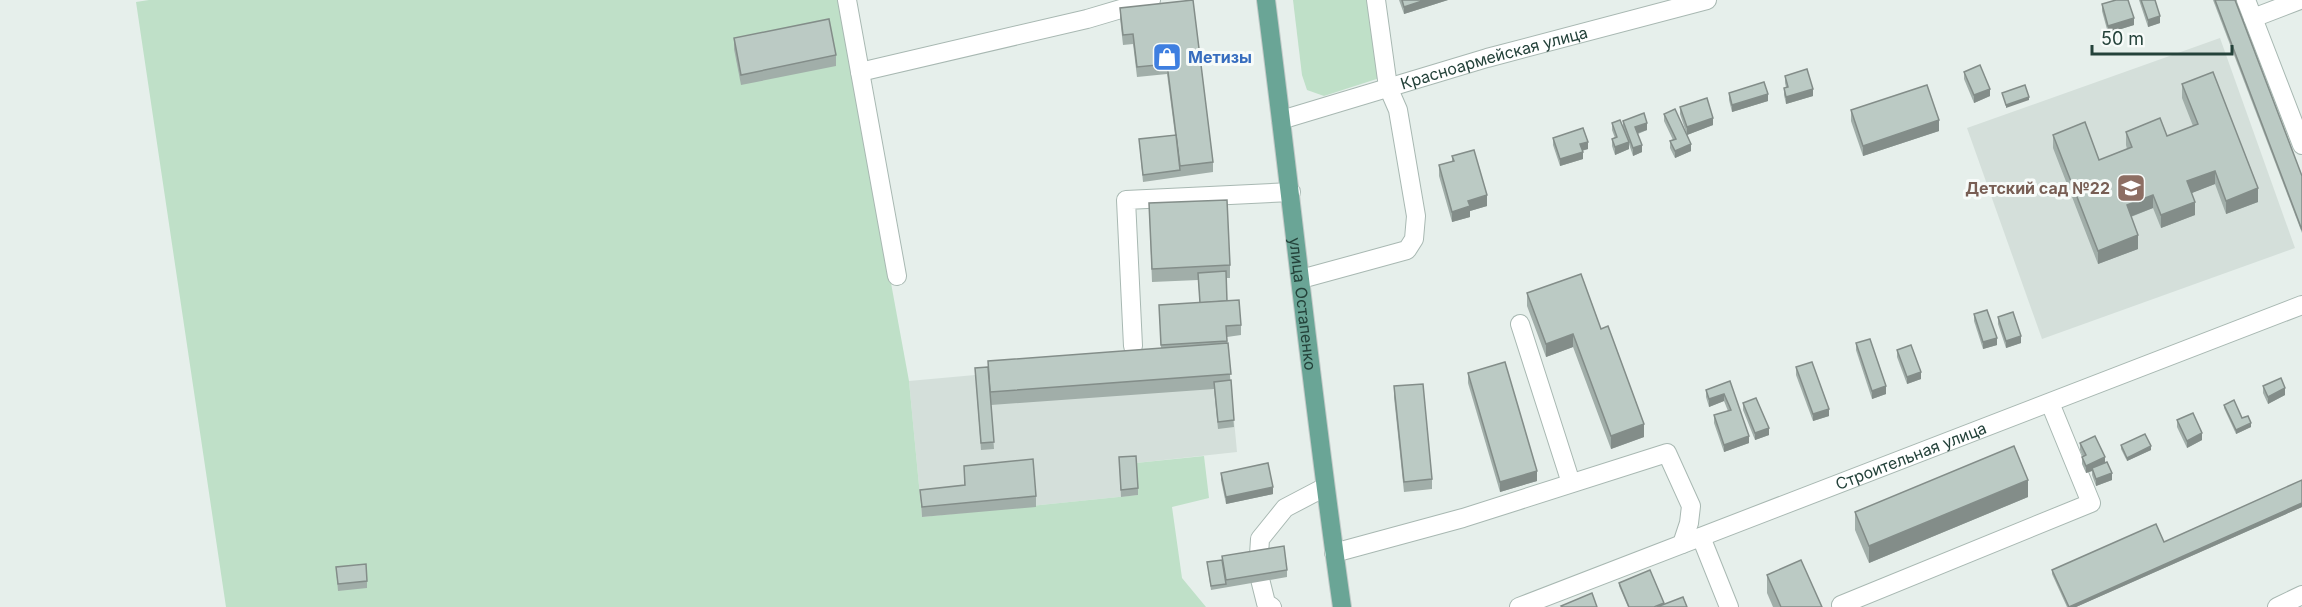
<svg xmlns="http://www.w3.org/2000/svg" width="2302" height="607" viewBox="0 0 2302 607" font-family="Inter,sans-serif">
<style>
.built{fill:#d4dfda}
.green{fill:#bfe0c8}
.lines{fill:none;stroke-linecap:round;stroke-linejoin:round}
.minor-casing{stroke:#a8b8b2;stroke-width:20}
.major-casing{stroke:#c2cac8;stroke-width:20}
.minor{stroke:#fff;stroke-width:18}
.major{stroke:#6aa596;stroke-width:18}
.wall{fill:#a1aea9}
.shaded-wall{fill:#838d89}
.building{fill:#bbcac4;stroke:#838d89;stroke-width:1.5}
.labels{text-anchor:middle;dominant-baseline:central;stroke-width:6;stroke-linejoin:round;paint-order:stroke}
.shop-label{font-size:16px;font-weight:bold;fill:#366cbe;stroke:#f7fbf9;text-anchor:start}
.street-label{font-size:16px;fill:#24423a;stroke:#f7fbf9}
.education-label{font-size:16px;font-weight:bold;fill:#785e54;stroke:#f7fbf9;text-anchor:end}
</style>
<rect width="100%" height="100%" fill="#e6efeb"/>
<g class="built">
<polygon points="2220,38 2295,248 2042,339 1967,128"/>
<polygon points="975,375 1231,387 1237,452 1136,463 1138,495 922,517 909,381"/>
</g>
<g class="green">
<polygon points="149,0 839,0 909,381 922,517 1138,495 1136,463 1204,456 1209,498 1172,507 1182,578 1206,607 226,607 136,2"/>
<polygon points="1293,0 1374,0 1386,76 1324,96 1307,90 1302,75"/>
</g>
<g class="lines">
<g class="minor-casing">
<g id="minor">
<polyline points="847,0 897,276"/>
<polyline points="2246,0 2253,18 2300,0"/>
<polyline points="2253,18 2302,145"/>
<polyline points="860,72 1087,19 1151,0"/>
<path id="s1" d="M 1281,120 L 1487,58 L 1707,0"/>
<polyline points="1301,279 1407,250 1414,239 1416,216 1398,110 1388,87 1376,0"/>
<polyline points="1520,324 1571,483"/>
<polyline points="1133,346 1126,200 1291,192"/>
<polyline points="1701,537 1729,607"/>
<polyline points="1334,553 1463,518 1667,453 1691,506 1689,523 1682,544"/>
<polyline points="1272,607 1266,603 1258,571 1260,539 1285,508 1325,487"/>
<path id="s2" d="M 1519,607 L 2302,305"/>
<polyline points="1842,607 1841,605 2091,503 2050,403"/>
<polyline points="2277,607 2302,595"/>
</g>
</g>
<g class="major-casing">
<g id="major">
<path id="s3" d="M 1266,0 C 1292,202 1313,405 1342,607"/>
</g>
</g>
<use href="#minor" class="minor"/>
<use href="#major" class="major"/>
</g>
<g class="wall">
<polygon points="1193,0 1213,162 1213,172 1143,182 1139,139 1175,135 1167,74 1137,77 1133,44 1123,45 1120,18 1120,8"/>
<polygon points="1399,0 1448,0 1404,14"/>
<polygon points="2139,0 2155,0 2160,23 2148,27"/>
<polygon points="2213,0 2235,0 2302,176 2302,233"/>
<polygon points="2102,4 2134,25 2108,33 2102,11"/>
<polygon points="734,38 836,55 836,66 741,85 734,49"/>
<polygon points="1964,72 1990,96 1974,103 1964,79"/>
<polygon points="1785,76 1813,96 1786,104 1784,95 1784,88 1786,87 1785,83"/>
<polygon points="2182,84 2258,202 2226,214 2215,184 2191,193 2195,215 2161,228 2153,208 2131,217 2138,249 2098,264 2053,148 2053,135 2099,160 2127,149 2126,145 2126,132 2167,136 2193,126 2182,98"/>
<polygon points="1729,93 1768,101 1732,112 1729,100"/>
<polygon points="1680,107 1713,125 1687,135 1680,114"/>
<polygon points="1851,110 1939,131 1863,156 1851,121"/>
<polygon points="1664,114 1691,151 1675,158 1670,148 1670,141 1673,140 1664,121"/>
<polygon points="1623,121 1647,130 1638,134 1642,152 1633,156 1629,144 1629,149 1615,155 1612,146 1612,139 1615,138 1612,130 1612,123 1623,128"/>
<polygon points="1553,138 1588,149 1582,151 1583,159 1560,166 1553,145"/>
<polygon points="1452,156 1487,206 1470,211 1470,217 1452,222 1439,176 1439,165 1452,162"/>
<polygon points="1149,203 1230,265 1230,278 1226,278 1227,301 1241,325 1241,335 1227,337 1234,427 1218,429 1214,389 991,405 994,449 981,450 975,368 1161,348 1159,305 1200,303 1198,280 1152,282"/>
<polygon points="1527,293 1601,329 1644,437 1611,449 1573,347 1546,357 1527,306"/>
<polygon points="1974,314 1997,345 1983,349 1974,321"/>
<polygon points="1998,317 2021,343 2006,348 1998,324"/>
<polygon points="1856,343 1886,394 1872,399 1856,350"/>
<polygon points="1897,350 1921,379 1907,384 1897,357"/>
<polygon points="1796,367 1829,416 1813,421 1796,375"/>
<polygon points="1468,373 1537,481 1500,492 1468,383"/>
<polygon points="1730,381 1749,443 1724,452 1714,423 1714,415 1728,411 1724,401 1709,407 1706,397 1706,390"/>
<polygon points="1394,386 1432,479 1432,489 1404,492 1394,397"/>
<polygon points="2263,386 2285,395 2268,404 2263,393"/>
<polygon points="1743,403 1769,435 1755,440 1743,410"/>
<polygon points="2224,405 2242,418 2251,427 2236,434 2224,408"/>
<polygon points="2177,420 2202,440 2187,448 2177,427"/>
<polygon points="2080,443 2105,462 2112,480 2096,486 2092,475 2092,471 2086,473 2082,464 2082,457 2083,457 2080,450"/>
<polygon points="2121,445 2151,450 2127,461 2121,449"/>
<polygon points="1119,457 1138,488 1138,495 1121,497"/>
<polygon points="964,466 1036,496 1036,507 922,517 920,490 964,486"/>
<polygon points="1221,473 1273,494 1226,504 1221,480"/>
<polygon points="2302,480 2302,507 2076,607 2067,607 2052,574 2052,570 2164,542"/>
<polygon points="2028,497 1869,563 1855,530 1855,512"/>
<polygon points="1222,556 1287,570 1287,577 1211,590 1207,562 1222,560"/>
<polygon points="336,567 367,581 367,588 338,591"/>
<polygon points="1767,575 1822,607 1773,607 1767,593"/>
<polygon points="1619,583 1664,604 1687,607 1628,607 1619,586"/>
</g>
<g class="shaded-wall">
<polygon points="1425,0 1448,0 1404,14 1404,7"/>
<polygon points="2160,16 2160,23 2148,27 2148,20"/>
<polygon points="2134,18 2134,25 2108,33 2108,26"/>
<polygon points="1813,89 1813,96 1786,104 1786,97"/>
<polygon points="1990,89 1990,96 1974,103 1974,95"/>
<polygon points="1768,94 1768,101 1732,112 1732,105"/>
<polygon points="2029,97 2029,100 2006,108 2006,105"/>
<polygon points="1713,118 1713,125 1687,135 1687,127"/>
<polygon points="1939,120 1939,131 1863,156 1863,146"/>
<polygon points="1647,123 1647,130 1635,134 1635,127"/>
<polygon points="1588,142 1588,149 1580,151 1580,144"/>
<polygon points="1629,142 1629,149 1615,155 1615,147"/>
<polygon points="1691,144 1691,151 1675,158 1675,151"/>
<polygon points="1642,145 1642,152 1633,156 1633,148"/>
<polygon points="1583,152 1583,159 1560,166 1560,159"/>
<polygon points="2215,171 2215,184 2187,195 2187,181"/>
<polygon points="2258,188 2258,202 2226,214 2226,201"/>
<polygon points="1487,195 1487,206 1470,211 1470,217 1452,222 1452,212 1468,201"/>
<polygon points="2153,195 2153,208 2127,218 2127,205"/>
<polygon points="2195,202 2195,215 2161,228 2161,215"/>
<polygon points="2138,235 2138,249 2098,264 2098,251"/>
<polygon points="1573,334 1573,347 1546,357 1546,344"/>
<polygon points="2021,336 2021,343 2006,348 2006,341"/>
<polygon points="1997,338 1997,345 1983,349 1983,342"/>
<polygon points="1921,372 1921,379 1907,384 1907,377"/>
<polygon points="1886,386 1886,394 1872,399 1872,391"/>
<polygon points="2285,388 2285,395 2268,404 2268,397"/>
<polygon points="1724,394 1724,401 1709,407 1709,399"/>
<polygon points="1829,409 1829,416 1813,421 1813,414"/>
<polygon points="2251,423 2251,427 2236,434 2236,430"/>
<polygon points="1644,424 1644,437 1611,449 1611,436"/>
<polygon points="1769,428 1769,435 1755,440 1755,433"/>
<polygon points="2202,433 2202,440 2187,448 2187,441"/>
<polygon points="1749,436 1749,443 1724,452 1724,445"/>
<polygon points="2151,446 2151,450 2127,461 2127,458"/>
<polygon points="2105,457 2105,464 2092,468 2092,471 2086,473 2086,466"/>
<polygon points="1537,471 1537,481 1500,492 1500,482"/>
<polygon points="2112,473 2112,480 2096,486 2096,479"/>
<polygon points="2028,480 2028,497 1869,563 1869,546"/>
<polygon points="1273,487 1273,494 1226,504 1226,497"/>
<polygon points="2302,503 2302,507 2076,607 2069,607"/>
</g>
<g class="building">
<polygon points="1193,0 1213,162 1180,166 1167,64 1137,67 1133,34 1123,35 1120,8"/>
<polygon points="1402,0 1425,0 1404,7"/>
<polygon points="2116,0 2128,0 2134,18 2108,26 2102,4"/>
<polygon points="2141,0 2155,0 2160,16 2148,20"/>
<polygon points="2215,0 2235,0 2302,176 2302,230"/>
<polygon points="829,19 836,55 741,75 734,38"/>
<polygon points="1980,65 1990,89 1974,95 1964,72"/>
<polygon points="1807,69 1813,89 1786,97 1784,88 1788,87 1785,76"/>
<polygon points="2213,72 2258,188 2226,201 2215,171 2187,181 2195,202 2161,215 2153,195 2127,205 2138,235 2098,251 2053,135 2085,122 2099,160 2132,147 2126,132 2160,118 2167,136 2198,124 2182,84"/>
<polygon points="1764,82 1768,94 1732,105 1729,93"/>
<polygon points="1927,85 1939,120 1863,146 1851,110"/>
<polygon points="2025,85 2029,97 2006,105 2002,93"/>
<polygon points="1707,98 1713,118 1687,127 1680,107"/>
<polygon points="1675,109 1691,144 1675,151 1670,141 1676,139 1664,114"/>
<polygon points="1644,113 1647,123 1635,127 1642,145 1633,148 1623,121"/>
<polygon points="1620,120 1629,142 1615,147 1612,139 1617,137 1612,123"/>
<polygon points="1583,128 1588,142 1580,144 1583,152 1560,159 1553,138"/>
<polygon points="1176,135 1180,170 1143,175 1139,139"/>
<polygon points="1474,150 1487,195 1468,201 1470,206 1452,212 1439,165 1454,161 1452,156"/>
<polygon points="1227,200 1230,265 1152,269 1149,203"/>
<polygon points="1226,271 1227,301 1200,303 1198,273"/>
<polygon points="1581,274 1601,329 1608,326 1644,424 1611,436 1573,334 1546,344 1527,293"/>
<polygon points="1239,300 1241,325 1226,326 1227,341 1161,345 1159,305"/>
<polygon points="1987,310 1997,338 1983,342 1974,314"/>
<polygon points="2013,312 2021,336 2006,341 1998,317"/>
<polygon points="1870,339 1886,386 1872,391 1856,343"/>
<polygon points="1228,343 1231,374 990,392 988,361"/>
<polygon points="1911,345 1921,372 1907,377 1897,350"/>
<polygon points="1505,362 1537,471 1500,482 1468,373"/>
<polygon points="1812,362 1829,409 1813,414 1796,367"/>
<polygon points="988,367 994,442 981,443 975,368"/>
<polygon points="2281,378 2285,388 2268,397 2263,386"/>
<polygon points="1231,380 1234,420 1218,422 1214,382"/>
<polygon points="1730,381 1749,436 1724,445 1714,415 1731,410 1724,394 1709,399 1706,390"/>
<polygon points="1423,384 1432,479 1404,482 1394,386"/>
<polygon points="1756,398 1769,428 1755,433 1743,403"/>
<polygon points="2234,400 2242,418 2248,416 2251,423 2236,430 2224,405"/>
<polygon points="2193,413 2202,433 2187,441 2177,420"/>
<polygon points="2145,434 2151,446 2127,458 2121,445"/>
<polygon points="2095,436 2105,457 2086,466 2082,457 2086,455 2080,443"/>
<polygon points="2014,446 2028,480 1869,546 1855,512"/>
<polygon points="1136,456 1138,488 1121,490 1119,457"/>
<polygon points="1033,459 1036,496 922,507 920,490 965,485 964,466"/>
<polygon points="2107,462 2112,473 2096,479 2092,468"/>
<polygon points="1268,463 1273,487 1226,497 1221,473"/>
<polygon points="2302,480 2302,503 2069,607 2052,570 2156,524 2164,542"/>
<polygon points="1284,546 1287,570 1226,580 1222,556"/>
<polygon points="1222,560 1226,584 1211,586 1207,562"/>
<polygon points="1801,560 1822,607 1781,607 1767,575"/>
<polygon points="366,564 367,581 338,584 336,567"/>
<polygon points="1650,570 1664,603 1654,607 1629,607 1619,583"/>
<polygon points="1592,593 1597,607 1562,607 1561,606"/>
<polygon points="1683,597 1687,607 1657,607"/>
</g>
<defs>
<g id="shop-square" transform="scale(1.5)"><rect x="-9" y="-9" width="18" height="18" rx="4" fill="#3f7fe0" stroke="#f7fbf9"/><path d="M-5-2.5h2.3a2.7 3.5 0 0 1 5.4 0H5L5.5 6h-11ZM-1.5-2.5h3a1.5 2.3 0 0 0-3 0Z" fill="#fff"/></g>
<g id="school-square" transform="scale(1.5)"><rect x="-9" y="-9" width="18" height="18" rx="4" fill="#8d6e63" stroke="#f7fbf9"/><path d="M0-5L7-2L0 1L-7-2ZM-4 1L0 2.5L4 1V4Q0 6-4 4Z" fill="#fff"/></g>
</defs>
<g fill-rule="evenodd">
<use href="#shop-square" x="1167" y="57"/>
<use href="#school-square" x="2131" y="188"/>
</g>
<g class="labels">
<g class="shop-label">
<text x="1188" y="57">Метизы</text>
</g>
<g class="street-label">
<text stroke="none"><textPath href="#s1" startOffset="222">Красноармейская улица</textPath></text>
<text stroke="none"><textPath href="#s3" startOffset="306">улица Остапенко</textPath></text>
<text stroke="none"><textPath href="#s2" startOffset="420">Строительная улица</textPath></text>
</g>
<g class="education-label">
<text x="2110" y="188">Детский сад №22</text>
</g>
</g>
<path d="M2092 45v9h140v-9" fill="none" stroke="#24423a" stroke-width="3"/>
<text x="2101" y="45" font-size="18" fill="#24423a" stroke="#f7fbf9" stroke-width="4.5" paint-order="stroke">50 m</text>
</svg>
